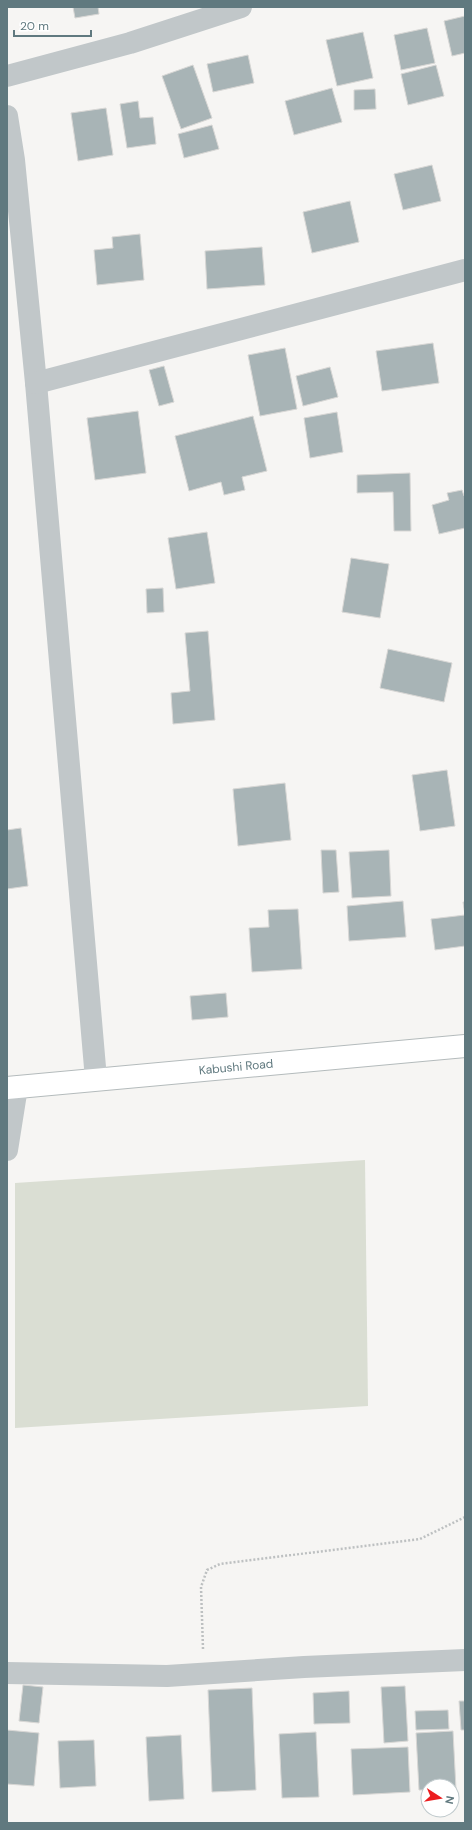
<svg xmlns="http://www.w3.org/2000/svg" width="472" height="1830" viewBox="0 0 472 1830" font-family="'DM Sans',sans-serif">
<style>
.green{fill:#daded3}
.building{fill:#a8b4b6;stroke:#d8d7d5}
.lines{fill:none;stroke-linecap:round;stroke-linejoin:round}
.major-casing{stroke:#b4bbbc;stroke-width:24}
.path{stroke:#bdc0c1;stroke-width:2.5;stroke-dasharray:2 2;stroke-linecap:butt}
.minor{stroke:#c1c7c9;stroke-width:22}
.major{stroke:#fff;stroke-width:22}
.labels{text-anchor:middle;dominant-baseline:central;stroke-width:4;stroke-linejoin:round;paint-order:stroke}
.street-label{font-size:12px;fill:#60797f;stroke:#fff}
</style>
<rect width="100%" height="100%" fill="#f6f5f3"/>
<polygon class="green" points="365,1160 368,1406 15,1428 15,1183"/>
<g class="building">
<polygon points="73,7 98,7 99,14 75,18"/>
<polygon points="465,16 465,53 452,56 444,21"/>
<polygon points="427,28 435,63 401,70 394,35"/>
<polygon points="363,32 373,78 337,86 326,40"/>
<polygon points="248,55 254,83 213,92 207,64"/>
<polygon points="193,65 212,118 181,129 162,76"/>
<polygon points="436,65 444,96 408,105 401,74"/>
<polygon points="332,88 342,122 294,135 285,101"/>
<polygon points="375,89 376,109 354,110 354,90"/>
<polygon points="138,101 140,118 153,117 156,144 127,148 120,104"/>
<polygon points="106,108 113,155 78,161 71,113"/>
<polygon points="212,125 219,149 184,158 178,134"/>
<polygon points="432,165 441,201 403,210 394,174"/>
<polygon points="350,201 359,242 312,253 303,212"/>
<polygon points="140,234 144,280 97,285 94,250 113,248 112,237"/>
<polygon points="262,247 265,285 207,289 205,251"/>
<polygon points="433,343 439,383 382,391 376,351"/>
<polygon points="285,348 297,409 260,416 248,355"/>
<polygon points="164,366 174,402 159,406 149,370"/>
<polygon points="330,367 338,397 303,406 296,376"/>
<polygon points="138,411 146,473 95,480 87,418"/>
<polygon points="337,412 343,452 310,458 304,418"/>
<polygon points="253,416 267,471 242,477 245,490 224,495 221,482 189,491 175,436"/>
<polygon points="410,473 411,531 394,531 393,492 357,493 357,475"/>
<polygon points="462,490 464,496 465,496 465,528 439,534 432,505 449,500 447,493"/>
<polygon points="207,532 215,583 176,589 168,538"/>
<polygon points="351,558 389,564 380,618 342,612"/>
<polygon points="163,588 164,612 147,613 146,589"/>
<polygon points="208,631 215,720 173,724 171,693 190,691 185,633"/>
<polygon points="388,649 452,663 444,702 380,688"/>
<polygon points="447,770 455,826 420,831 412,775"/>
<polygon points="285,783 291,840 238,846 233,789"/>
<polygon points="21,828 28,886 7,889 7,830"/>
<polygon points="321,850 336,850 339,892 323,893"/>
<polygon points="389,850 391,896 352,898 349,852"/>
<polygon points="403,901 406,937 349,941 347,906"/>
<polygon points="463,902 465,902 465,946 435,950 431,919 465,915"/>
<polygon points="298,909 302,969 252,972 249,928 269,927 268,910"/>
<polygon points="226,993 228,1017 192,1020 190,996"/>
<polygon points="23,1685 43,1687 39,1723 19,1721"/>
<polygon points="405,1686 408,1741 384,1743 381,1687"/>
<polygon points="252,1688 256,1790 212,1792 208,1690"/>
<polygon points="349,1691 350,1723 314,1724 313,1693"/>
<polygon points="459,1701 465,1701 465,1730 461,1730"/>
<polygon points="448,1710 449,1729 416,1730 415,1711"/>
<polygon points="7,1730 39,1733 34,1786 7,1784"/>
<polygon points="453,1731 456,1789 452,1789 452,1786 428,1786 428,1790 419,1790 416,1733"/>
<polygon points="316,1732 319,1797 282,1798 279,1734"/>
<polygon points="181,1735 184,1799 149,1801 146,1737"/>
<polygon points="94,1740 96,1786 60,1788 58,1741"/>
<polygon points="408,1747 410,1792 353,1795 351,1749"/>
</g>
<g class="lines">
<g class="major-casing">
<g id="major">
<path id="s1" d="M 7,1088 L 465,1046"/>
</g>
</g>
<polyline class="path" points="203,1649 201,1587 207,1570 220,1564 420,1539 465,1517"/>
<g class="minor">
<polyline points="7,76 130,43 241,7"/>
<polyline points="7,116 14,160 36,383 96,1079"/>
<polyline points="36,383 465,270"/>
<polyline points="7,1150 17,1087"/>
<polyline points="7,1673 167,1676 304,1667 465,1660"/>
</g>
<use href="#major" class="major"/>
</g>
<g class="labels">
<g class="street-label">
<text stroke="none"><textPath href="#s1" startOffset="230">Kabushi Road</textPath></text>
</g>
</g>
<rect width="472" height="1830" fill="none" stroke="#60797f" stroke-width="16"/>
<g transform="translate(440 1798) rotate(102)"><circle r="19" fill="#ffffff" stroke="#bfc9cc"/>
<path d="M0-3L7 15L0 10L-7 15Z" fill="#ec1d1f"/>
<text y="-6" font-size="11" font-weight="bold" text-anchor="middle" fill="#60797f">N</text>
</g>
<path d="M14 30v6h77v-6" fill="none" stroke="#60797f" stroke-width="2"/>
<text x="20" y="30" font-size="12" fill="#60797f" stroke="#ffffff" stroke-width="3" paint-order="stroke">20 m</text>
</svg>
